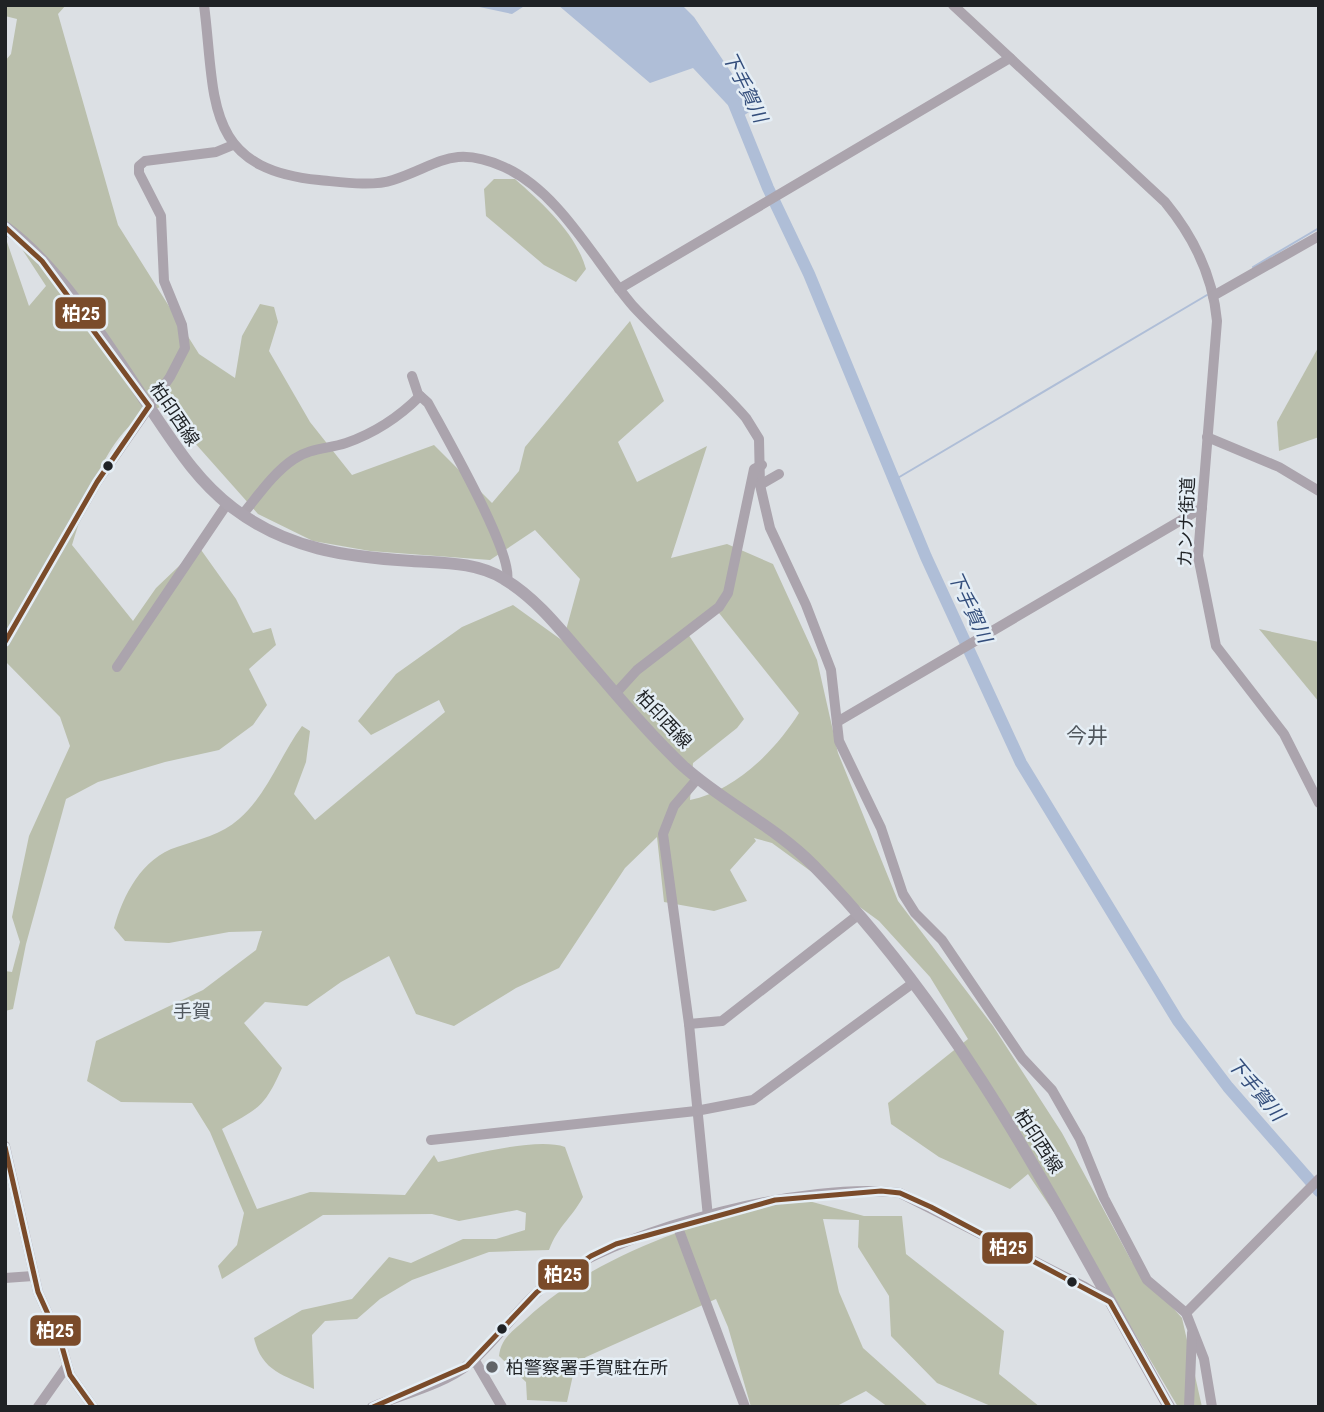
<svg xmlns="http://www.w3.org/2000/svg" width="1324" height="1412" viewBox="0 0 1324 1412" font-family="'Roboto Condensed','Noto Sans JP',sans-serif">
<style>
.forest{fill:#babfac;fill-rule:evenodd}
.water{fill:#afbed7}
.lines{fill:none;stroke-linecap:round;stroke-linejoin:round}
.stream{stroke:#afbed7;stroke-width:2}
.river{stroke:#afbed7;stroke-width:12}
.minor{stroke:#aba4ad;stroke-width:10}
.major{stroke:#aca5af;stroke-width:12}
.bus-1-casing{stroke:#e5eef5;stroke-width:10}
.bus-1{stroke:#7a4b2a;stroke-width:5}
.bus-dot{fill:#1f2225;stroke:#e5eef5;stroke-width:2.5}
.poi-dot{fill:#616468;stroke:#e5eef5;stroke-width:2.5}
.labels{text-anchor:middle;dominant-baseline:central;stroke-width:5;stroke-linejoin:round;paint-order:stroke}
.street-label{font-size:18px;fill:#1f2225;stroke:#e5eef5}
.poi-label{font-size:18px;fill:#1f2225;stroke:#e5eef5;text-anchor:start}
.water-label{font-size:19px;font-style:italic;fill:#344e7c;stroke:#e5eef5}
.neighbourhood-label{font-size:19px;fill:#51585e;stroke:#e5eef5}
.quarter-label{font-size:21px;fill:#51585e;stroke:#e5eef5}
.line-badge{stroke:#e5eef5;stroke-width:2.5}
.badge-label{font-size:19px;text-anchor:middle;font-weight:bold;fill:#fff}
</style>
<rect width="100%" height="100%" fill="#dce0e4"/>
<g class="forest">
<path d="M 5,5 L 66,5 L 58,14 L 118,225 L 199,354 L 235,378 L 242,336 L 260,304 L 274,307 L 278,322 L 269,351 L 310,422 L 352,475 L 434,445 L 492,503 L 519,471 L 525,447 L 630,321 L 664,401 L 618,442 L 637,482 L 707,446 L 671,558 L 727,544 L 773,564 L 817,660 L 838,753 L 898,901 L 993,1026 L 1062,1133 L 1132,1262 L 1182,1318 L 1202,1407 L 1178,1407 L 1128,1322 L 1028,1174 L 1010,1189 L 939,1157 L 891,1124 L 888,1103 L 968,1039 L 930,977 L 879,921 L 772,843 L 754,838 L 756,841 L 730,870 L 747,901 L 714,911 L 664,902 L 657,837 L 625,868 L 559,968 L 516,988 L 454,1026 L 416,1014 L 389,956 L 341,982 L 307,1006 L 265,1002 L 244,1023 L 282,1068 C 264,1108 259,1108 222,1129 L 257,1209 L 310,1192 L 405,1195 L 434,1155 L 438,1162 C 469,1155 537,1137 565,1147 L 583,1197 C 571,1219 558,1226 549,1250 L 489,1252 L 412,1280 L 380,1299 L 357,1319 L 325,1321 L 312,1335 L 314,1389 C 284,1375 262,1372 254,1338 L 302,1310 L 352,1299 L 389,1257 L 411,1263 L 463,1239 L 496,1239 L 525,1230 L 526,1213 L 517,1210 L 459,1221 L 432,1214 L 323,1215 L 222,1279 L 218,1266 L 237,1245 L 244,1213 L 210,1132 L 192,1103 L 121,1102 L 87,1081 L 96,1041 L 203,990 L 256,950 L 262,931 L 229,932 L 169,943 L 125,941 L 114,928 C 123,895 142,858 177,847 C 200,839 221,835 239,819 C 267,795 281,754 302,726 L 310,731 L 306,762 L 294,794 L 315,820 L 445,712 L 439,700 L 371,735 L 358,721 L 396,674 L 462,627 L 513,605 L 563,641 L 580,579 L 535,530 L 490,560 L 370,551 L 313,541 L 258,514 L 162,406 C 154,410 144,413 137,419 C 102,448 85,503 72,545 L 133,621 L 156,588 L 199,547 L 236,599 L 253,633 L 271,628 L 276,645 L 249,669 L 267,705 L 253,725 L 219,750 L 165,762 L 98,782 L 66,799 L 26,944 L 13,1009 L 5,1011 L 5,971 L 12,972 L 20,942 L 12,917 L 29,836 L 70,746 L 60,717 L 5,661 L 5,236 L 29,306 L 46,286 L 5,223 L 5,61 L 11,54 L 17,19 L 5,16 ZM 715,608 L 799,713 C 775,751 735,791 690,800 L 693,763 L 737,728 L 744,719 L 688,634 Z"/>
<path d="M 494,179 L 515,179 C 543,204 576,233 586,269 L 576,282 L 544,265 L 486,216 L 484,189 Z"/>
<polygon points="1319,346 1319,437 1279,451 1277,422"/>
<polygon points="1259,629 1319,642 1319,702"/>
<path d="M 805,1200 L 864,1216 L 902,1216 L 906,1254 L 1004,1331 L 999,1374 L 1040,1407 L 993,1407 L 937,1383 L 891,1336 L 889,1296 L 858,1247 L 859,1220 L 823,1219 L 839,1292 L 863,1348 L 929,1407 L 888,1407 L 866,1391 L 835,1407 L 751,1407 L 728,1327 L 716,1299 L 586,1357 L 575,1366 L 567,1402 L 527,1400 L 526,1382 L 499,1356 C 501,1338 513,1331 526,1319 C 594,1255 714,1213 805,1200 Z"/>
</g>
<g class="water">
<polygon points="470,5 526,5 512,14"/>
<polygon points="558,5 682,5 694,17 755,108 740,118 693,68 650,83"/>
</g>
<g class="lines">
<g class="stream">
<polyline points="1253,267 1319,228"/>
<polyline points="896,479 1207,295"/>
</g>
<polyline class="river" points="734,104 768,188 809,274 926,557 1021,763 1178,1021 1228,1087 1319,1191"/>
<g class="minor">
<path d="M 204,5 C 216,97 202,169 319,180 C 341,182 372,187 393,180 C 439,165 452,144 504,167 C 560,192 595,262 633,306 C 669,345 711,378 746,418 L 759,439 L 760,485 L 770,528 L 806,605 L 831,670 L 839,741 L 881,828 L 903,894 L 915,913 L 942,940 L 1022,1058 L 1052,1090 L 1080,1139 L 1104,1198 L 1147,1280 L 1186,1313 L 1204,1359 L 1212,1407"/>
<path d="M 953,5 L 1165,202 C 1193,236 1213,277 1217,321 L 1198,556 L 1216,646 L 1284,734 L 1319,803"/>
<polyline points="619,289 1010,58"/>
<polyline points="1213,296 1319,236"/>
<path d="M 412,376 L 418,394 L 428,403 C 444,433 514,554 507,580"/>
<polyline points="1207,437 1279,467 1319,491"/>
<polyline points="760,485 779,474"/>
<path d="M 242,515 C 258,496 273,473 294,459 C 310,448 328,449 346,443 C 375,433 399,417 420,396"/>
<polyline points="5,642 97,482 170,377 185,348 182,325 164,281 161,216 139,173 139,166 145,161 216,152 233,145"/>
<polyline points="117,667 227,504"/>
<polyline points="616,693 637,670 719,607 728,593 754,469 762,465"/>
<polyline points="837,722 1202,508"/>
<polyline points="698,778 674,806 663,834 689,1024 708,1217"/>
<polyline points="689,1024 722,1021 858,915"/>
<polyline points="431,1140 696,1111 753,1100 913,983"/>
<polyline points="5,1146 38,1292 61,1343 70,1375 93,1407"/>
<polyline points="677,1225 745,1407"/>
<polyline points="5,1278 33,1276"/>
<polyline points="1186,1313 1319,1179"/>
<polyline points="474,1359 502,1407"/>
<polyline points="38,1407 67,1366"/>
<path d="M 372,1407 C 403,1394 443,1385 469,1364 C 500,1338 521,1301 555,1278 C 630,1226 809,1181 900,1193 L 1085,1287 L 1110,1302"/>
<polyline points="1189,1407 1192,1333"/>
</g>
<path class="major" d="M 5,227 C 61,267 112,351 150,408 C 175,445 197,481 233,508 C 287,549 346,557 412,561 C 443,563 477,562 504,579 C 536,598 560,629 584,657 C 616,694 648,733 683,766 C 724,803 775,826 814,866 C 966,1021 1063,1219 1169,1407"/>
<g class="bus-1-casing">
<g id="bus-1">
<polyline points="5,227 42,261 149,406"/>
<polyline points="5,642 97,482 149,406"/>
<polyline points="5,1147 38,1292 61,1343 70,1375 93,1407"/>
<polyline points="373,1407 467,1366 537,1292 591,1256 616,1244 775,1200 881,1191 900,1193 931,1207 1110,1302 1169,1407"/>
</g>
</g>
<use href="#bus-1" class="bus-1"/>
</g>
<g class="bus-dot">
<circle cx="108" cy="466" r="6"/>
<circle cx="1072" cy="1282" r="6"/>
<circle cx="502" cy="1329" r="6"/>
</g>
<circle class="poi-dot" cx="492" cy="1367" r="7"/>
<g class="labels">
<g class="street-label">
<text transform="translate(175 414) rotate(56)">柏印西線</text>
<text transform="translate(1186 522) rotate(-88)">カンナ街道</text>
<text transform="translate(664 719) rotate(47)">柏印西線</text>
<text transform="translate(1039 1141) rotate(57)">柏印西線</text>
</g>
<g class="poi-label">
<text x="506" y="1367">柏警察署手賀駐在所</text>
</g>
<g class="water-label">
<text transform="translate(745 87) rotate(64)">下手賀川</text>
<text transform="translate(970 607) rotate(65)">下手賀川</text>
<text transform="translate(1256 1089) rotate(50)">下手賀川</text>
</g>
<g class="neighbourhood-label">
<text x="192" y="1011">手賀</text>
</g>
<g class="quarter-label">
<text x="1087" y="736">今井</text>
</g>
</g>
<g class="line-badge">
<rect x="54" y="296" width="53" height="34" rx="7" fill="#7a4b2a"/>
<rect x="981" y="1231" width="53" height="34" rx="7" fill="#7a4b2a"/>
<rect x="537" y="1258" width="53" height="33" rx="7" fill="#7a4b2a"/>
<rect x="29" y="1314" width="53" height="33" rx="7" fill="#7a4b2a"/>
</g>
<g class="badge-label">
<text x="81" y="320">柏25</text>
<text x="1008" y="1254">柏25</text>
<text x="563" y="1281">柏25</text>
<text x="55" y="1337">柏25</text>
</g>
<rect width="1324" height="1412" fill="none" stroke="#1f2225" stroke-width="14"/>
</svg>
